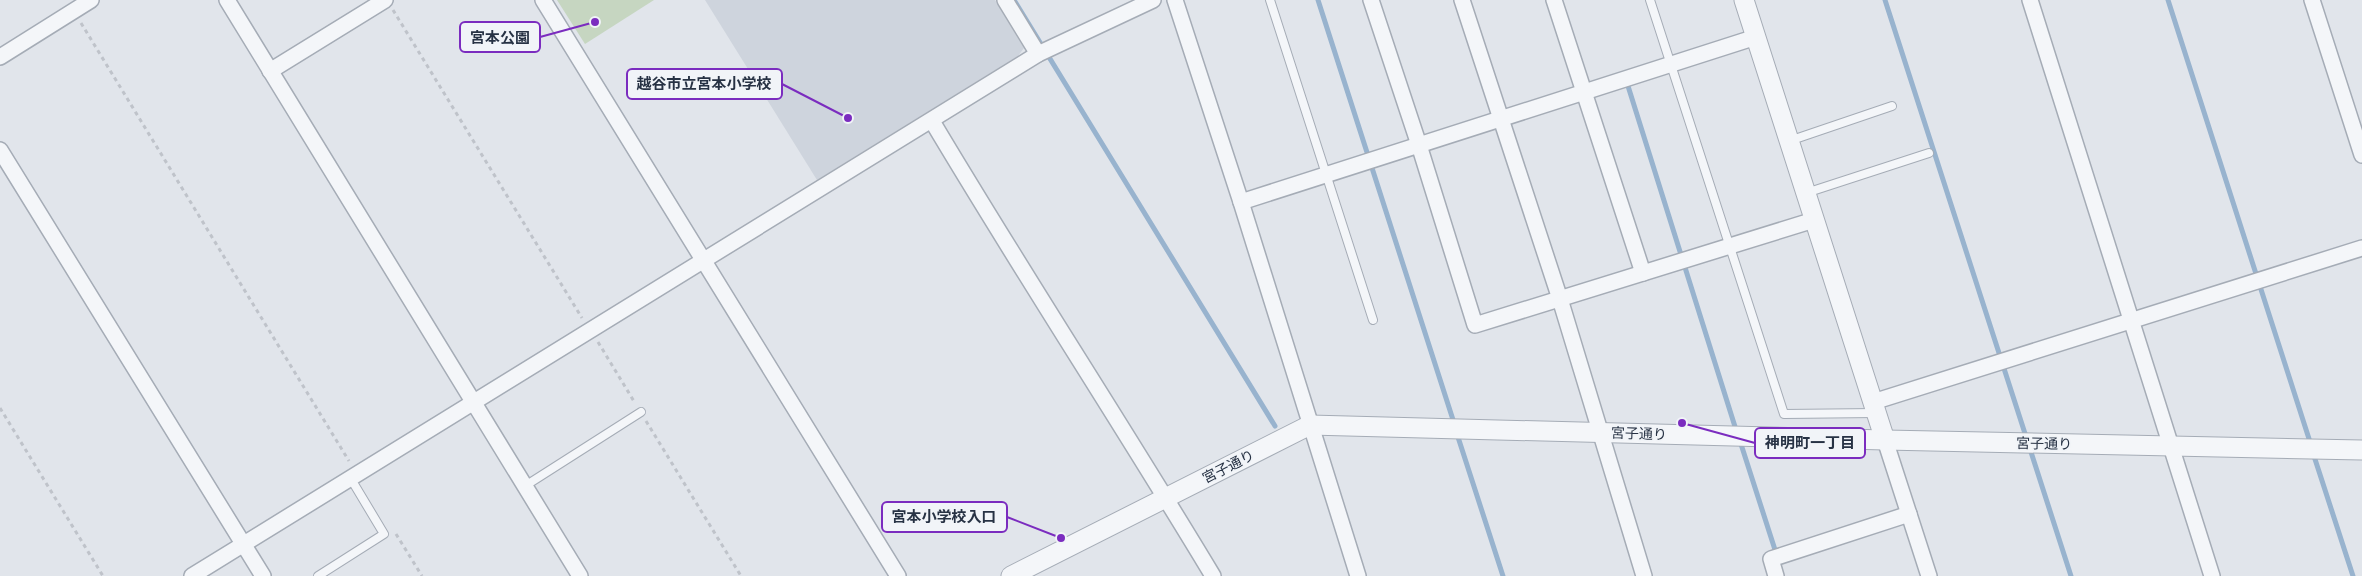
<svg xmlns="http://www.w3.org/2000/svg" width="2362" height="576" viewBox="0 0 2362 576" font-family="Inter,'Noto Sans JP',sans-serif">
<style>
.built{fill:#ced4dd}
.green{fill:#c6d6c1}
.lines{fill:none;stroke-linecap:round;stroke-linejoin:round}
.stream{stroke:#98b3ce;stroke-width:5}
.service-casing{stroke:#a5acb6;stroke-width:10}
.minor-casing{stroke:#a5acb6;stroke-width:18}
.tertiary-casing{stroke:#a5acb6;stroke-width:21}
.path{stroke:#bfc3ca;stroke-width:3;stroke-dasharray:4 4;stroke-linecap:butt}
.service{stroke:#f4f6f9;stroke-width:8}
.minor{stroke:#f4f6f9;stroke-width:15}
.tertiary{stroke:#f4f6f9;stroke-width:19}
.labels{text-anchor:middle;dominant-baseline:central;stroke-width:4;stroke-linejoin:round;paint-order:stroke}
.street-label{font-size:14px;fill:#273244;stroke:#f1f4f8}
.leader{fill:none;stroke:#7b2cbf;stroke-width:2}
.callout-dot{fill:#7b2cbf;stroke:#f1f4f8;stroke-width:2}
.callout{fill:#f1f4f8;stroke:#7b2cbf;stroke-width:2}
.callout-label{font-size:15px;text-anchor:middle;font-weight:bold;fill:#273244}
</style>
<rect width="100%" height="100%" fill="#e1e5eb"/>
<polygon class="built" points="705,0 995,0 1024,48 1018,56 817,180"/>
<polygon class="green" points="557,0 654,0 585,44"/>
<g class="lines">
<g class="stream">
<polyline points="1014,0 1275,426"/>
<polyline points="1318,0 1455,426"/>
<polyline points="1885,0 2071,576"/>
<polyline points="2168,0 2311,445"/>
<polyline points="1628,86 1737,433"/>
<polyline points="1457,434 1503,576"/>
<polyline points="1740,441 1777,556"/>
<polyline points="2313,453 2353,576"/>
</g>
<g class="service-casing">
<g id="service">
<polyline points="1270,0 1373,320"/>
<polyline points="1650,0 1784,414 1876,413"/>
<polyline points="1789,141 1892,106"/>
<polyline points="1806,193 1929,153"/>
<polyline points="525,486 641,412"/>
<polyline points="318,576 384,534 351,479"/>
</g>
</g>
<g class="minor-casing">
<g id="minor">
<polyline points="227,0 580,576"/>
<polyline points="543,0 898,576"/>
<polyline points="1005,0 1038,54"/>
<polyline points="1175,0 1241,202 1358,576"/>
<polyline points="1371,0 1419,145 1475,325 1814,220"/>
<polyline points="1462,0 1560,299 1644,576"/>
<polyline points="1554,0 1643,273"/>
<polyline points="2030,0 2212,576"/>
<polyline points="2312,0 2362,155"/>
<polyline points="0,57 91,0"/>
<polyline points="270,71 385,0"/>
<path d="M 932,121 C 1023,274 1121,423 1213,576"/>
<polyline points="0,150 263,576"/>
<polyline points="1241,202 1756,37"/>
<polyline points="1873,402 2362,248"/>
<polyline points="1885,440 1929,576"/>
<polyline points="192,576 1038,54 1153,0"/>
<polyline points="1776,576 1771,559 1909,514"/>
</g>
</g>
<g class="tertiary-casing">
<g id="tertiary">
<polyline points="1744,0 1885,440"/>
<polyline points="1011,576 1310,425 1885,440 2362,450"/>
</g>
</g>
<g class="path">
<polyline points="393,10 582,318"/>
<polyline points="81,23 349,461"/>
<polyline points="598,342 635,403"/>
<polyline points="0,408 103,576"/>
<polyline points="646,421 741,576"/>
<polyline points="396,534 422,576"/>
</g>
<use href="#service" class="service"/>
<use href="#minor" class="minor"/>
<use href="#tertiary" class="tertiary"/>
</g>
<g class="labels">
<g class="street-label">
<text transform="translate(1639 433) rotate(2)">宮子通り</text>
<text transform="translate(2044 443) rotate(1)">宮子通り</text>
<text transform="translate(1228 466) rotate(-27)">宮子通り</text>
</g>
</g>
<path class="leader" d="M595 22L540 37M848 118L782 84M1682 423L1755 443M1061 538L1007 517"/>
<g class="callout-dot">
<circle cx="595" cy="22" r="5"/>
<circle cx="848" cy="118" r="5"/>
<circle cx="1682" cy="423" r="5"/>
<circle cx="1061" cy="538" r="5"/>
</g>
<g class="callout">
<rect x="460" y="22" width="80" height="30" rx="5"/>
<rect x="627" y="69" width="155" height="30" rx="5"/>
<rect x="1755" y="428" width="110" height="30" rx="5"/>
<rect x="882" y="502" width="125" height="30" rx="5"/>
</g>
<g class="callout-label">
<text x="500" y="43">宮本公園</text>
<text x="704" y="89">越谷市立宮本小学校</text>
<text x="1810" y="448">神明町一丁目</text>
<text x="944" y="522">宮本小学校入口</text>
</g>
</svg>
